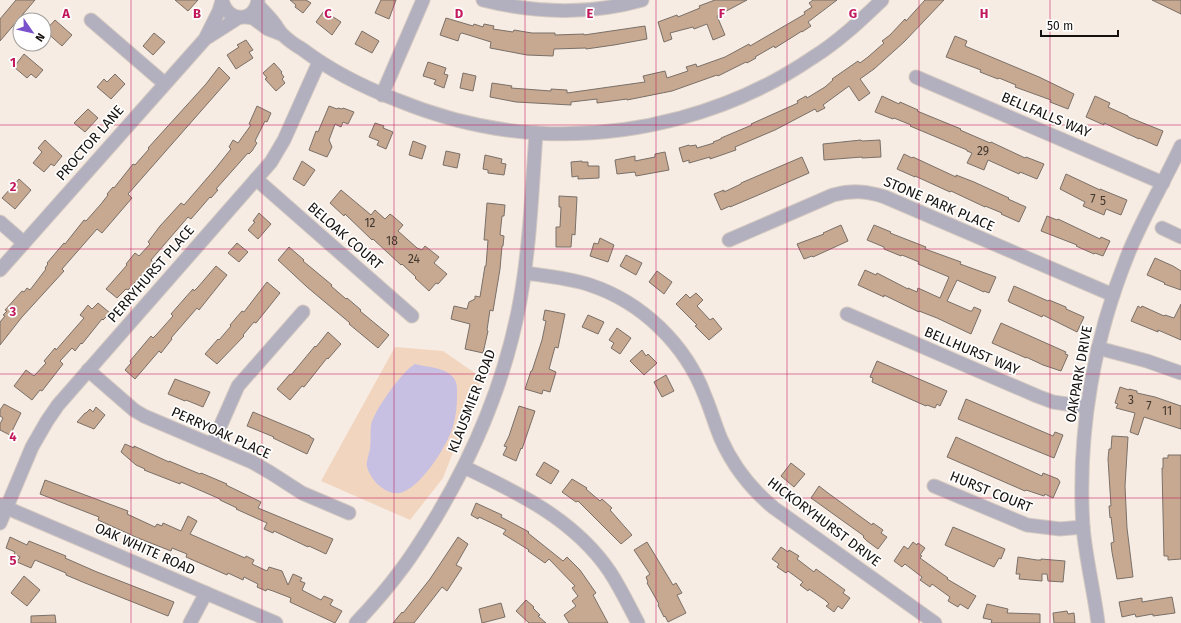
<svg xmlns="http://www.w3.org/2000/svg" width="1181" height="623" viewBox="0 0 1181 623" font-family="'Fira Sans',sans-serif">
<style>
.green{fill:#f2d5bf}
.water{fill:#c7c0e3}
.building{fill:#c7a890;stroke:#7a7068}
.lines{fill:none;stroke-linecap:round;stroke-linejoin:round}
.minor-casing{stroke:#d3c9c1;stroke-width:15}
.minor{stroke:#b2afbf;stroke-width:13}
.grid{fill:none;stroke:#c2185b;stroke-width:1;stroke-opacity:0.55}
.labels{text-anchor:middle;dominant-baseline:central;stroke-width:3.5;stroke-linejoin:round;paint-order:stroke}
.number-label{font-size:12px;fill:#42372e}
.street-label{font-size:14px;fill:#15110e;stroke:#fff}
.grid-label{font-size:13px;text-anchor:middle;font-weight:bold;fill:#c2185b;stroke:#fff;stroke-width:3.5;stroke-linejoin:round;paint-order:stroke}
</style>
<rect width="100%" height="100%" fill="#f7ece3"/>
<polygon class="green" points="395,347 443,351 482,378 443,478 410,520 321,481"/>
<path class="water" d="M 415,364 C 426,367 443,367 452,376 C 458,382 457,389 457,396 C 457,406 456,416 453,426 C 448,445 422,485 403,492 C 396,495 387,492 381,487 C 375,483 369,474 367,467 C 366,462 369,454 370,449 C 371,441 370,433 371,425 C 374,411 402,371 415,364 Z"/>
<g class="building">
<polygon points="16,0 35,0 0,41 0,19"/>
<polygon points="175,0 198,0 188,11"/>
<polygon points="290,0 306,0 311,3 303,13 295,7 296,5"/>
<polygon points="381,0 396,0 389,19 375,13"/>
<polygon points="715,0 747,0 717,16 725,35 713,40 707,24 694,29 693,27 670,33 672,39 664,42 658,22 677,15 678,17 700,8 699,6"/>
<polygon points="813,0 837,0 808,22 811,26 802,32 802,31 775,48 774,46 755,57 756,58 747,63 746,62 718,76 717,75 672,91 627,100 627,99 597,103 597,99 571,102 571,105 516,102 490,97 492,83 512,86 511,88 551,91 551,89 567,90 567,93 645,82 643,76 665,71 667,78 688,71 686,67 696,64 697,67 725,57 749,44 750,46 805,14 804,12 812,7 809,3"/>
<polygon points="925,0 944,0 904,42 874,69 860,79 870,93 859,101 849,86 823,105 825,108 817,112 815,109 775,130 735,147 736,150 710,159 710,157 689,163 689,160 683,162 679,148 689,145 690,146 696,145 697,148 714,143 713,142 721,139 721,138 752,125 751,124 798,103 797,101 806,96 807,98 825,87 833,80 832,79 858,61 860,63 868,57 884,43 882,41 890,35 905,19 906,21"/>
<polygon points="1152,0 1181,0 1181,14"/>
<polygon points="324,11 341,22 332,35 316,22"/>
<polygon points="446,18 473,26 474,24 483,27 484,24 494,26 493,29 513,32 514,30 532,33 555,33 555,35 584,34 584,35 645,26 647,39 614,45 586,49 586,48 554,49 553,56 527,55 490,48 491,42 462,33 460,34 458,41 440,35"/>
<polygon points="55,20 72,35 62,46 45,31"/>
<polygon points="362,31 379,41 372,53 355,44"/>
<polygon points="154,33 165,42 153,55 143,46"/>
<polygon points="955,36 967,41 965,46 1039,77 1074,94 1068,109 1050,102 1051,100 1015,87 1016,85 999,78 998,79 980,72 981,70 946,57"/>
<polygon points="246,40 253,50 249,52 253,58 236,69 227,55 239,47 237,45"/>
<polygon points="24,54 43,70 36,78 31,74 27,78 14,67"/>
<polygon points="428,62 446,68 444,74 448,75 444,88 434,84 436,80 423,76"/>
<polygon points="274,63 282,72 281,73 284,77 282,79 285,83 276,91 265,79 267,78 263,73"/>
<polygon points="219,67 230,78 128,194 132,198 102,233 97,229 62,269 64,271 22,317 0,345 0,322 5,316 3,315 7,311 5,310 22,291 24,292 27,288 30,290 46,269 45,268 48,264 47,263 64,243 65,244 84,220 86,221 101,204 108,195 107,194 113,187 114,188 133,164 135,165 149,149 148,148 206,84"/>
<polygon points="463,73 476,76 473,91 460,88"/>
<polygon points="115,74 125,84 111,99 97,87 104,79 107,82"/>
<polygon points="882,96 899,104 900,102 918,110 917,111 961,129 960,130 990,143 991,142 1025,158 1026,157 1044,164 1037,179 1020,172 1019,174 988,160 984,170 967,163 972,153 967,151 967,150 910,126 911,125 894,118 893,119 875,112"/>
<polygon points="1095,96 1110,103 1108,107 1128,116 1128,117 1163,131 1157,146 1139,138 1139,139 1104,123 1104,125 1086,117"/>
<polygon points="257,106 271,113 267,122 265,121 255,141 257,143 252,151 249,154 248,153 216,189 218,190 211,198 210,197 191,219 188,217 151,260 154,263 148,270 147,269 128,290 126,289 117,298 106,289 127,265 126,264 135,253 139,256 150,244 148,242 160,226 181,203 184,205 215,169 231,149 229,147 233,140 238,143 251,125 249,124"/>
<polygon points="329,106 337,109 338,108 342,109 343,108 354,112 348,124 343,122 341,127 335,124 329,140 332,147 327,157 309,150 316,131 318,132"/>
<polygon points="88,109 98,118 85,132 74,123"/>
<polygon points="375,123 384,126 383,128 393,132 386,149 377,145 379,141 369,137"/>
<polygon points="45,140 62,156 54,166 51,164 44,172 33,163 42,152 38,148"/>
<polygon points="861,140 862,141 880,140 881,157 862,158 862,157 824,160 823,144"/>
<polygon points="413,141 426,146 422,159 409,155"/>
<polygon points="446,151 460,154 457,168 443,165"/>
<polygon points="665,152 669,170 636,176 635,172 617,174 615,160 635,156 635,161 655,157 655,154"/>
<polygon points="904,154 912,158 913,157 956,177 956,175 974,182 1009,198 1008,199 1026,207 1019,222 1001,214 1002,213 985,206 985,207 951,191 950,192 915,176 915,177 897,169"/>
<polygon points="485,155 502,159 501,163 506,164 504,175 488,173 488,170 483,169"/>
<polygon points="802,157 809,173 756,196 730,207 730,206 721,210 714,194 724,190 724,192 741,184 741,183"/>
<polygon points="302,161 315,170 304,186 293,179"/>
<polygon points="582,161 582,162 588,162 588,166 599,166 599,178 578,179 578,176 572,177 571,162"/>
<polygon points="1066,174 1100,190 1100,189 1127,200 1121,215 1106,209 1104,215 1083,206 1085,202 1060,189"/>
<polygon points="19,179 31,190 15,209 2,198"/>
<polygon points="341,190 371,215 375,210 385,219 390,214 394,217 403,225 398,231 417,248 422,250 425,246 439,257 434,263 447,274 438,284 436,283 429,291 415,278 416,277 402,264 401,265 373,239 372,240 345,214 344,216 330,203"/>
<polygon points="559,196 577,197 575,235 572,234 571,247 556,247 556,227 560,227 561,207 559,207"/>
<polygon points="487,203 505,205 504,216 502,216 500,235 504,236 503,246 502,246 500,269 493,311 490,310 487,330 488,331 483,353 465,349 470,324 451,319 454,306 467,309 469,302 475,299 475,296 480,297 485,266 486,266 488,240 484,240"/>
<polygon points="259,213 271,224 258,239 248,230 255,222 253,221"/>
<polygon points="1047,216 1057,220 1058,219 1100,239 1101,237 1110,241 1103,256 1095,253 1094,254 1076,246 1077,245 1041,231"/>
<polygon points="841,225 848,241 813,257 812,256 804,259 797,244 824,234 823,233"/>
<polygon points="874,225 891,232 890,233 926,247 925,249 961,262 960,264 996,277 989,293 984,291 984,292 957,280 947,301 970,311 972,311 974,307 981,310 971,334 937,318 919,311 919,312 884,295 884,297 858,285 865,270 876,275 877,273 908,289 908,288 917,292 918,288 940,298 949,277 918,264 919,262 902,255 901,256 884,249 884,247 867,240"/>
<polygon points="600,238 614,245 608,262 590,256 594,243 598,244"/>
<polygon points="237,243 248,252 239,262 228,253"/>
<polygon points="289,247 304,260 303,261 332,285 331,286 346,299 347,298 361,310 360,311 389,335 378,348 349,324 350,323 307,287 278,260"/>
<polygon points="626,255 642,263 636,275 620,266"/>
<polygon points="1155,258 1173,266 1181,271 1181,290 1164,284 1165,283 1147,275"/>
<polygon points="216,266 227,275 199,310 197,308 171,338 172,339 161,353 159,351 135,379 125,370 131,363 130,361 151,336 153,338 157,334 173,316 171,314 185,298 193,289 194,291 198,287"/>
<polygon points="657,271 672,282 664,294 649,282"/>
<polygon points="267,282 280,293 256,323 254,322 243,335 244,336 217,364 205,354 218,339 219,340 231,326 230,325 242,311 244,312"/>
<polygon points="1014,286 1048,301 1049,300 1066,307 1066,309 1084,317 1077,332 1043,315 1042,317 1009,302 1009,301 1008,301"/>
<polygon points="696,293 703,300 697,306 710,320 713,318 722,329 709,340 695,326 697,325 676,304 686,294 690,298"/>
<polygon points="98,303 110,313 103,320 102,319 82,344 81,343 75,351 72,348 60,361 63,364 42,391 40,390 32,400 14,386 26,370 34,376 46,363 44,361 55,348 56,350 84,318 80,315 88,305 92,309"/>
<polygon points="1181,304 1181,340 1158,330 1158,332 1131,321 1138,306 1141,308 1142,306 1164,316 1165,315 1174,318"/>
<polygon points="545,310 565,314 558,348 555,347 549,369 556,372 550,392 543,390 542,394 525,389 531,371 532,371 542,340 546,321 543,320"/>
<polygon points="588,315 604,322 598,334 582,327"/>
<polygon points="1001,323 1066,352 1065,354 1068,355 1061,371 1043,365 1026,357 1026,358 992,343"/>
<polygon points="617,328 631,338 620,354 611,348 614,343 609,340"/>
<polygon points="328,332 341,344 328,359 327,358 304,387 302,386 290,400 277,389 290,374 291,375 315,346 316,347"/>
<polygon points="642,350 646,356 648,354 657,363 644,375 630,361"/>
<polygon points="877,361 947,391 940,406 937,404 935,408 927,405 926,406 872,382 873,378 870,377"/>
<polygon points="666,375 674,391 662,397 654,382"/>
<polygon points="175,379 210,392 203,407 186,400 185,401 168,394"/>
<polygon points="1120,387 1129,390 1129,389 1137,391 1137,393 1155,397 1181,406 1181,429 1144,417 1138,435 1130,432 1135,413 1116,408 1118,404 1115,403"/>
<polygon points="966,399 1053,436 1055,432 1063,435 1054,458 958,419"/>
<polygon points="4,404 21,413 10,435 0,430 0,424 3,418 0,416 0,410"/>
<polygon points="519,406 535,411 522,449 521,448 516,461 503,455 507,447 504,446 509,436"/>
<polygon points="96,407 105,415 94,429 77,422 85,413 86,413 90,409 93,412"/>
<polygon points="253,412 310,436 310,437 314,439 307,454 273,438 274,437 247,426"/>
<polygon points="1112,436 1128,437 1125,486 1127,528 1133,577 1117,579 1112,552 1111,543 1114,542 1111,517 1110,518 1109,506 1111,506 1108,459 1109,449 1111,449"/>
<polygon points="956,437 1042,476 1043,473 1058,479 1060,482 1053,498 1045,494 1044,496 1026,490 1025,491 947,457"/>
<polygon points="125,444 134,448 134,446 169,462 169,461 200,474 201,473 227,484 226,485 261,502 258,508 333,539 326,554 309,546 308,547 274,531 273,533 264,529 267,523 236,509 237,508 220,500 220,499 181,482 180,484 144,470 145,469 136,465 121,452"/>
<polygon points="1168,455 1181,455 1181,559 1168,560 1168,556 1164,556 1162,468 1163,468 1163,458 1168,458"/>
<polygon points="544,462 559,471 551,484 536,475"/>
<polygon points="791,463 805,474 794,487 781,476"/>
<polygon points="572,479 587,488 586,489 600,501 602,499 612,508 610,510 632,535 621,544 578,501 576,502 562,492"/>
<polygon points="45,480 128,511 127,514 155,527 157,524 162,526 163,523 181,531 188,516 197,521 190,534 245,558 246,556 254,560 252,564 267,571 269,567 282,571 288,585 293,574 302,578 300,581 305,583 302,590 321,600 324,596 333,600 330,605 342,611 335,623 290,602 291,598 273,591 267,589 266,591 257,587 258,584 244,577 243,580 228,573 227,575 186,557 187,554 172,548 171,551 138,538 98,520 99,517 40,494"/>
<polygon points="819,486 828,493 872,525 873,523 883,530 881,533 887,537 878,549 867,541 863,537 864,536 811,498"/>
<polygon points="476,503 502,515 501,517 529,532 528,533 563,561 567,557 580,570 596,593 593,595 608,623 569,623 564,615 576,606 572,601 578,596 572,588 575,586 549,559 545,563 528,551 529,550 503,534 506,530 479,517 478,519 471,515"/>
<polygon points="953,527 1005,549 1001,559 999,558 994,567 945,545"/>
<polygon points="10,537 27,545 29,541 46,548 66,556 65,558 97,572 174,602 168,616 85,583 66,575 66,573 35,560 31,568 17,562 20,557 14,554 15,552 6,548"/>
<polygon points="458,537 468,544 456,565 462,568 447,591 442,587 414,623 393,623 402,612 403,613 430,579"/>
<polygon points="647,542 673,585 676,583 682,593 677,595 686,613 668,622 665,616 664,617 658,605 659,604 647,583 648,582 646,577 650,574 634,550"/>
<polygon points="913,542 917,545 918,543 925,548 920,555 922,556 920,558 948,578 947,579 976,596 968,609 960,604 958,607 948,601 950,597 932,584 930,587 920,580 922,577 905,564 902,567 894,561 904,546 908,549"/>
<polygon points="781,547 788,552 789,550 799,556 797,559 814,572 816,569 845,590 843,593 850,598 842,609 838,606 834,612 826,606 829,604 825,600 809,589 808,591 800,585 803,582 788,571 786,573 777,567 779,564 772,559"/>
<polygon points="1018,557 1037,560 1041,560 1041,559 1065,561 1063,582 1048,581 1047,574 1042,574 1042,581 1019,579 1020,574 1016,574"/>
<polygon points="24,576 40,590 27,606 11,593"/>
<polygon points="1172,597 1175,613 1153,616 1153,614 1136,617 1135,614 1122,617 1119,602 1142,598 1142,602"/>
<polygon points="526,600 534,607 533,608 540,615 538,616 546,623 529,623 516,611"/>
<polygon points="501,603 505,617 482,623 479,609"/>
<polygon points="987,604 1008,609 1007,613 1040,614 1040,623 991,623 992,620 983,618"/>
<polygon points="1067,611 1068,614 1074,613 1075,623 1054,623 1053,613"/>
<polygon points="55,615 56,623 31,623 31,616"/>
</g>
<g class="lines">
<g class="minor-casing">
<g id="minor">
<path d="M 222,0 C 227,23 255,23 258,0"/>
<path d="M 483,0 C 534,13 590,15 642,0"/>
<path d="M 258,5 C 263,11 269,16 274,23 C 277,27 279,31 282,34 C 288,40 295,45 302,49 C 331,71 363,87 397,100 C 441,118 489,130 536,133 C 632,139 733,112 812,58 C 838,42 860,21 882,0"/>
<polyline points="247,17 253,18 268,29 281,34"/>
<polyline points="91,20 164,83"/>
<polyline points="206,37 219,11 222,1"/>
<polyline points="916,77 1163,183"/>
<polyline points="382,95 423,0"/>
<polyline points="256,179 412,316"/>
<polyline points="0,222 24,243"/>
<polyline points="1162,228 1181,237"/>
<path d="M 729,240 L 833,195 C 852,190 867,191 885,197 L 1113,295"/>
<polyline points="0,270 205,39 238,18"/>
<path d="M 525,273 C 547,276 569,278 590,285 C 642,302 686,345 705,396 C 711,410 715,425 721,439 C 733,466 751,489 774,508 L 935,623"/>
<polyline points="847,314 1037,396 1053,402 1087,407"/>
<polyline points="1098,348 1147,361 1181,373"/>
<polyline points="88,370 134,410 144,416 252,462 271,473 302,493 349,513"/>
<polyline points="212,445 238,386 303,312"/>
<path d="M 464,467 C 519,493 575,520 610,572 C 621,589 629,606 638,623"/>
<polyline points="934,486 1027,525 1060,529 1083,527"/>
<polyline points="0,505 276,623"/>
<polyline points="0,523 32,447 47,421 58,405 271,162 284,140 319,62"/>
<polyline points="190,623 206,593"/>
<path d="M 356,623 C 372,606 387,589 401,570 C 414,553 425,535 436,517 C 476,450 506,378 520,301 C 530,246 532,189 536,133"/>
<path d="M 1098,623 C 1094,591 1086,560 1083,527 C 1077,432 1094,335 1131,247 C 1146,212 1165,180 1181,146"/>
</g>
</g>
<use href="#minor" class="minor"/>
</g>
<path class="grid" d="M 131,0 L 131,623M 262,0 L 262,623M 394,0 L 394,623M 525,0 L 525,623M 656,0 L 656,623M 787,0 L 787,623M 919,0 L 919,623M 1050,0 L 1050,623M 0,125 L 1181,125M 0,249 L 1181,249M 0,374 L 1181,374M 0,498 L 1181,498"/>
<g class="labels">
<g class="number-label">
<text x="983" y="151">29</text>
<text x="1093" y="199">7</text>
<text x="1103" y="201">5</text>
<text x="370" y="223">12</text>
<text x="392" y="241">18</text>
<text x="414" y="259">24</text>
<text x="1131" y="400">3</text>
<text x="1149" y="406">7</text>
<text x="1167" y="411">11</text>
</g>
<g class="street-label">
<text transform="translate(1046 115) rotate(23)">BELLFALLS WAY</text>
<text transform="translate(90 143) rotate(-49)">PROCTOR LANE</text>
<text transform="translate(939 204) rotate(23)">STONE PARK PLACE</text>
<text transform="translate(345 236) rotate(41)">BELOAK COURT</text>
<text transform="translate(151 274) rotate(-49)">PERRYHURST PLACE</text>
<text transform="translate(972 351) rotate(23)">BELLHURST WAY</text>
<text transform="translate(1079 374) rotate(-80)">OAKPARK DRIVE</text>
<text transform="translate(472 401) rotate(-69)">KLAUSMIER ROAD</text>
<text transform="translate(221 433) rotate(24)">PERRYOAK PLACE</text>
<text transform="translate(991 492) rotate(22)">HURST COURT</text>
<text transform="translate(824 522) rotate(37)">HICKORYHURST DRIVE</text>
<text transform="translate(145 549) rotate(24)">OAK WHITE ROAD</text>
</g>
</g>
<g class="grid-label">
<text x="66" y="18">A</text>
<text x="197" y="18">B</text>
<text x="328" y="18">C</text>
<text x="459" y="18">D</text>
<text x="590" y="18">E</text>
<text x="722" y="18">F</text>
<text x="853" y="18">G</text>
<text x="984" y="18">H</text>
<text x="13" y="67">1</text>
<text x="13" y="191">2</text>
<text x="13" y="316">3</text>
<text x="13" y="441">4</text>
<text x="13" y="565">5</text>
</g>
<g transform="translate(32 32) rotate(124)"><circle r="19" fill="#ffffff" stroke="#a1a09f"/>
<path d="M0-3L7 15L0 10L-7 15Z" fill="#7951cb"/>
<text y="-6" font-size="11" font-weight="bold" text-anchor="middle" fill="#15110e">N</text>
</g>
<path d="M1041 30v6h77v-6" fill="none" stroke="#15110e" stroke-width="2"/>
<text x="1047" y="30" font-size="12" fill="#15110e" stroke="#ffffff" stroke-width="3" paint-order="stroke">50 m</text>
</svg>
